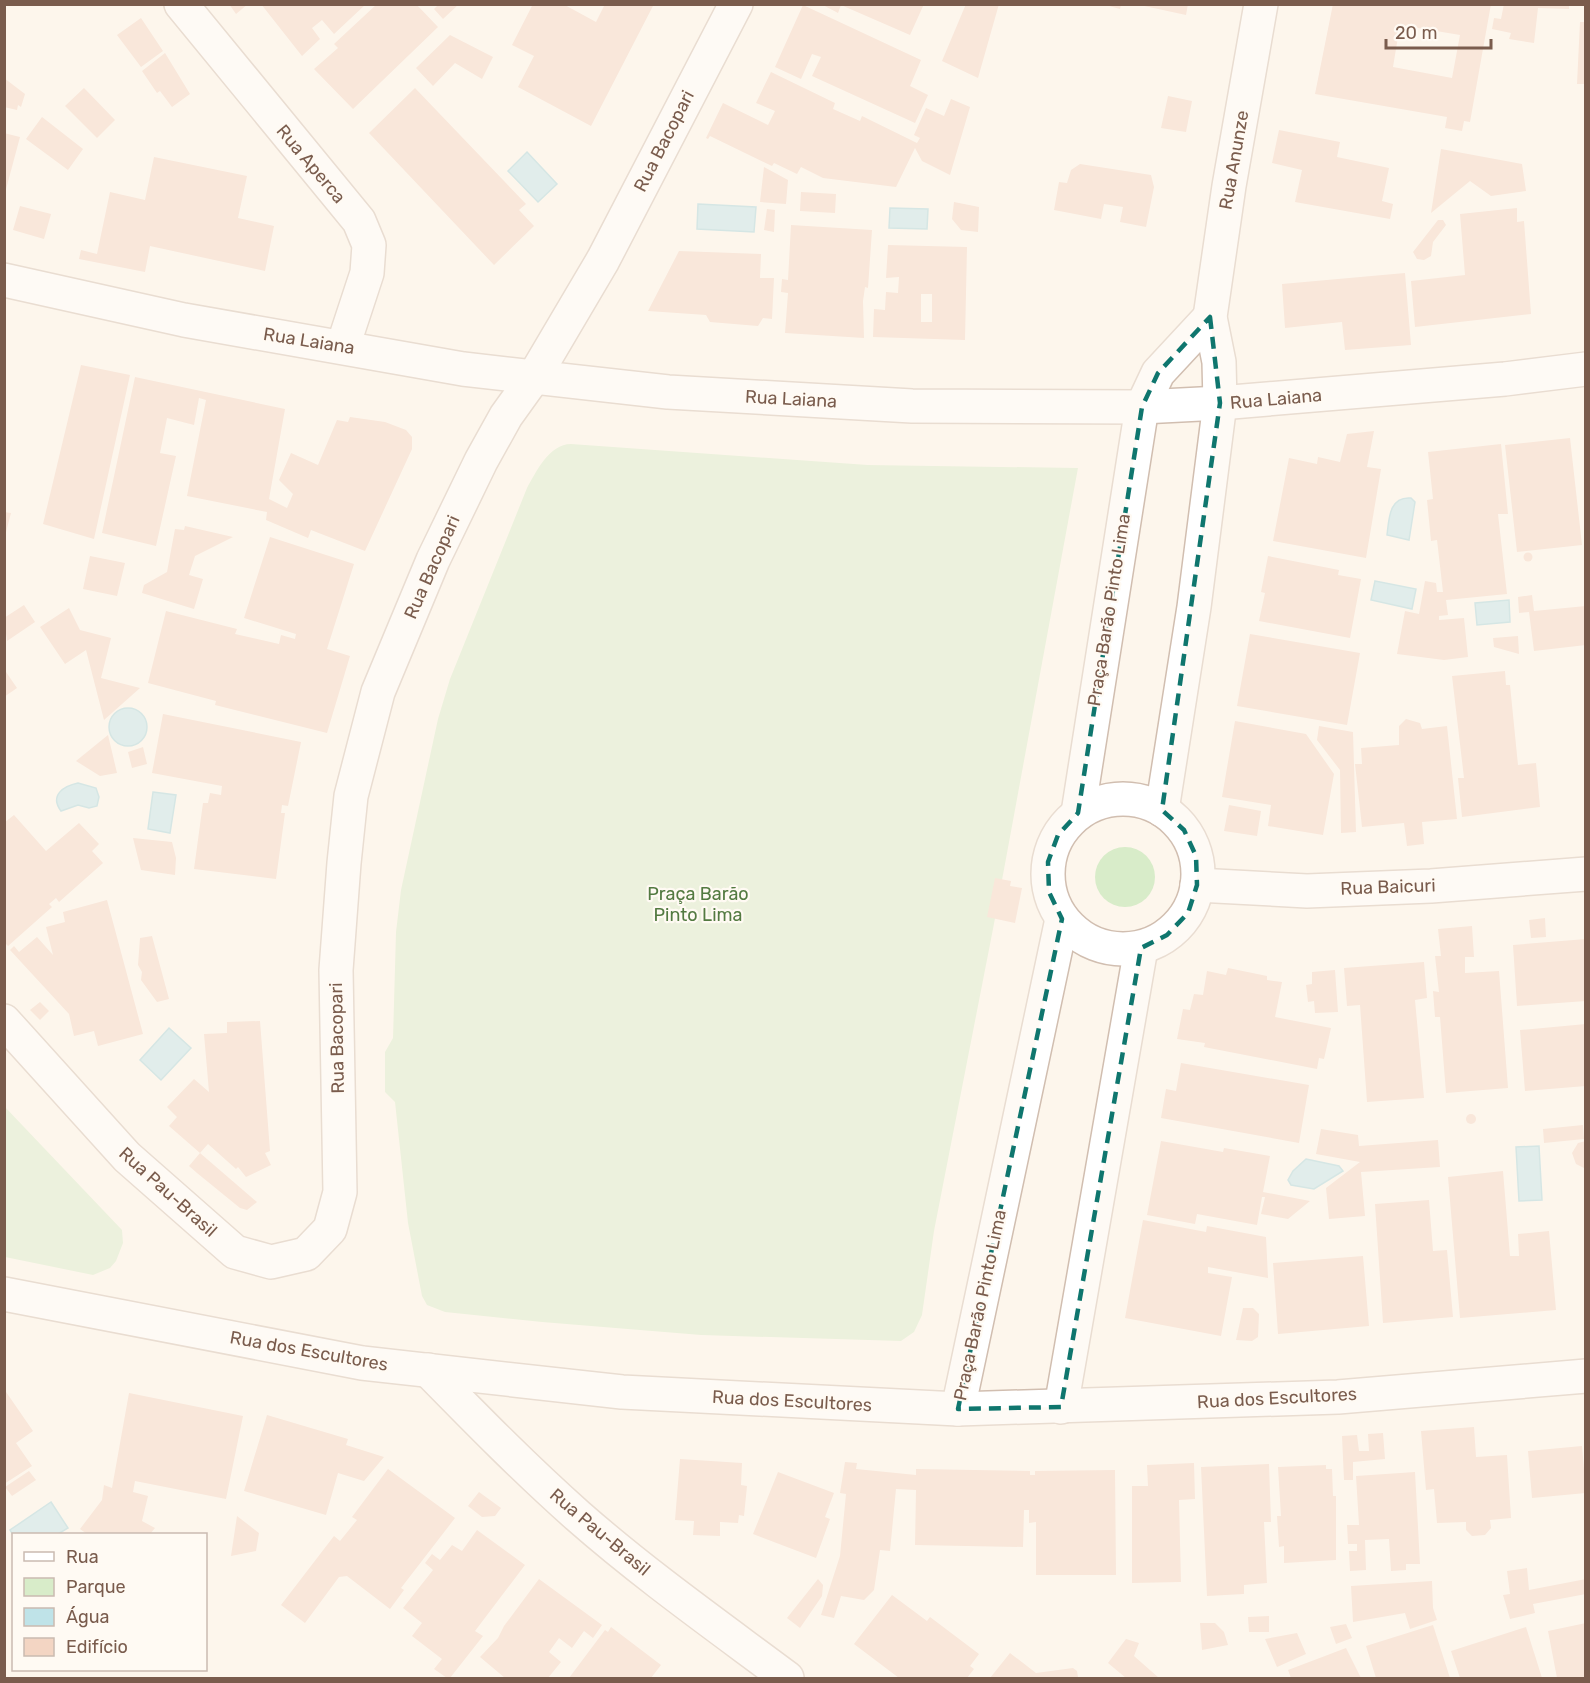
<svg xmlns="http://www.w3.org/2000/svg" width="1590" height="1683" viewBox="0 0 1590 1683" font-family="Rubik,sans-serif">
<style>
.green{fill:#d8ecc9}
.water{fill:#bfe3e8;stroke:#a5d3da;stroke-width:1.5}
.building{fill:#f3d5c3;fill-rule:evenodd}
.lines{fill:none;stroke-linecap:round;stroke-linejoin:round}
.minor-casing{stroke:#d1beb0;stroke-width:36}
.minor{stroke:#fff;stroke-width:33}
.marked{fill:none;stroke:#0f766e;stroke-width:4.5;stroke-dasharray:12 8;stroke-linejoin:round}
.labels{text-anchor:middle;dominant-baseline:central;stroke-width:4.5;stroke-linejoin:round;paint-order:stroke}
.street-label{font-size:18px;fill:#7a5c4d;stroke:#fffaf3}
.park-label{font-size:18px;fill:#537a41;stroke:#fffaf3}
</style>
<rect width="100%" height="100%" fill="#fdf6ec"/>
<g class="green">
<path d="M 571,444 L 868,465 L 1078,468 L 993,929 L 934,1231 L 922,1315 L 914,1332 L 901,1341 L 701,1335 L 542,1322 L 445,1312 L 427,1305 L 422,1296 L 408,1223 L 395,1102 L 385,1092 L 385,1052 L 393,1038 L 396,932 L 401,890 L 438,719 L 450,679 L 527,488 C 536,472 549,444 571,444 Z"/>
<circle cx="1125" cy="877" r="30"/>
<polygon points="4,1106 122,1230 123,1243 116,1261 110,1268 93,1275 5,1257"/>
</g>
<g class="water">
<polygon points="527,152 557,184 538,202 508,171"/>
<polygon points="698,204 756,207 754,232 697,229"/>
<polygon points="890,208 928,209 927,229 889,228"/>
<path d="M 1411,498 L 1415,502 L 1409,540 L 1387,535 C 1389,519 1389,496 1411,498 Z"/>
<polygon points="1375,581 1416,589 1412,609 1371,600"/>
<polygon points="1509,600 1510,622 1477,625 1475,603"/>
<circle cx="128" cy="727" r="19"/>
<path d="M 78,783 L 96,788 L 99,797 L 97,806 L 89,808 L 78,805 L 61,811 C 49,795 64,786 78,783 Z"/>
<polygon points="153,792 176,795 170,833 148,829"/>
<polygon points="169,1028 191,1048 161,1080 140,1060"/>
<polygon points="1539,1146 1542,1200 1519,1201 1516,1147"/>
<polygon points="1306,1159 1339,1166 1343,1171 1314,1189 1291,1185 1288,1180 1293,1171"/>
<polygon points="51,1502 68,1528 58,1534 13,1535 10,1530"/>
</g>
<g class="building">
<polygon points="229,4 248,4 236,14"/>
<polygon points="261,4 366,4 334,34 322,20 312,28 320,39 302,56"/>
<polygon points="377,4 416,4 438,27 353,109 314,69 338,48 334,44"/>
<polygon points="439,4 459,4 443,19 434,9"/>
<polygon points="533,4 563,4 596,22 605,4 654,4 591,126 518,87 534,56 512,45"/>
<polygon points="821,4 924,4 910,35 841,5 838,13"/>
<polygon points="966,4 999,4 978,78 942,61"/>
<polygon points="1102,4 1121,4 1120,9"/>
<polygon points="1135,4 1188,4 1186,15"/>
<path d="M 1333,4 L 1491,4 L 1470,122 L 1464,121 L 1462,131 L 1445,128 L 1447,117 L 1315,94 ZM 1400,25 L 1460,35 L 1452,78 L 1393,67 Z"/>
<polygon points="1504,4 1569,4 1569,9 1538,8 1534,43 1509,39 1511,33 1492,29 1494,18 1501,19"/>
<polygon points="803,5 921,60 910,86 928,95 915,123 812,76 821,57 812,54 801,79 775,67"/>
<polygon points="141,18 163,51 141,67 117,35"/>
<polygon points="1580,22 1586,22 1586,84 1577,84"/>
<polygon points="450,35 493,57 482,79 455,63 433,86 416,68"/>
<polygon points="165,53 190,94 172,107 160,91 157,93 142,71"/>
<polygon points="771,72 835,103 833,109 860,121 862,116 917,143 920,138 914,135 926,108 944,116 951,99 970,107 950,175 922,161 915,148 896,187 823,178 801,167 797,174 774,163 772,166 710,136 708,139 706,138 723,103 768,125 775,111 756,103"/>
<polygon points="4,78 25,94 21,107 18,105 17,110 4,107"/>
<polygon points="84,88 115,120 97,138 65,106"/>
<polygon points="415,88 526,204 519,210 534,226 494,265 369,133"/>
<polygon points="1168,96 1192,101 1186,132 1161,128"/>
<polygon points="42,117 83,149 68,170 26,139"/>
<polygon points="1279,130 1340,142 1337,157 1389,168 1382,201 1393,204 1390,219 1295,202 1302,170 1272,163"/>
<polygon points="4,133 20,137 5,193 4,193"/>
<polygon points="1441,149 1522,164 1526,191 1491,196 1470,181 1431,213"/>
<polygon points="154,157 247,176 238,218 274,226 265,271 150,246 145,272 79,259 81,250 97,254 110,192 145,200"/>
<polygon points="1080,164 1151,175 1154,187 1146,227 1120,222 1123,207 1104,204 1101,219 1054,210 1059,182 1067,183 1071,170"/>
<polygon points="764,167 788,180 786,204 760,202"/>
<polygon points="801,192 836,194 835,213 800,211"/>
<polygon points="954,202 979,207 978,232 961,230 952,219"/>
<polygon points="20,206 51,214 44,239 13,230"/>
<polygon points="1517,208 1517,222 1524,221 1531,314 1415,327 1411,281 1465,275 1460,214"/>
<polygon points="767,209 775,210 774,232 764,230"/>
<polygon points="1438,220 1443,220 1446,225 1433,242 1431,256 1424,260 1417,259 1413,252"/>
<polygon points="791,225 872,230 868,288 865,287 863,301 864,338 785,333 788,293 781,292 782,279 788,280"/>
<path d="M 888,245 L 967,247 L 965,340 L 873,337 L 874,309 L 885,310 L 886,292 L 898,293 L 899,277 L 886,278 ZM 921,294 L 932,294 L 932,322 L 921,322 Z"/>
<polygon points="679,251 761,254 760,278 774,278 772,319 763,318 758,326 710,322 706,315 648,311"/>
<polygon points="1405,273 1411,345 1345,350 1342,322 1285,328 1282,284"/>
<polygon points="81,365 130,375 94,539 43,524"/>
<polygon points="135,377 285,409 269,499 287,508 293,494 279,480 291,453 318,465 337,420 348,422 350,417 385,422 406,430 412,437 412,449 365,551 311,530 308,538 266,520 267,512 187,496 206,400 199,398 194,425 167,418 160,453 176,456 156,546 102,533"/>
<polygon points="1374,431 1367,467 1381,469 1366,558 1273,541 1289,458 1317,464 1318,457 1340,462 1347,434"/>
<polygon points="1570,438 1582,545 1517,552 1505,445"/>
<polygon points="1501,444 1508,514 1498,514 1507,594 1446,600 1448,615 1439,616 1439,620 1464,618 1468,657 1444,660 1397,654 1405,611 1419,614 1425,581 1436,583 1437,592 1443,592 1437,540 1431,541 1427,500 1433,499 1428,452"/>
<polygon points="4,512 11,513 5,536 4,536"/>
<polygon points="185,526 233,537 195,556 189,575 203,579 194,609 142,593 144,585 167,572 175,529 184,530"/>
<polygon points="270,537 354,564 327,649 350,656 327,733 215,705 216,701 148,683 166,611 237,629 235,634 279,644 281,635 295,639 296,634 244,618"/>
<circle cx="1528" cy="557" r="4.5"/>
<polygon points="90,556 125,563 117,596 83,589"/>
<polygon points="1268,556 1339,570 1338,575 1361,579 1350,638 1259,621 1265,593 1261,592"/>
<polygon points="1532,595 1534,611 1586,606 1586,645 1534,651 1529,612 1519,613 1518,597"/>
<polygon points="24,605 35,622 7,641 4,618"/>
<polygon points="69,608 80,630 111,638 101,678 140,688 104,720 86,650 65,664 40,627"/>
<polygon points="1250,634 1360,653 1347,725 1237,706"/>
<polygon points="1518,636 1519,654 1494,647 1493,638"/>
<polygon points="4,669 17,688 4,697"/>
<polygon points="1505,671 1506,685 1510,685 1518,765 1536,763 1540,807 1462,817 1458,778 1464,778 1452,676"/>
<polygon points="163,714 301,742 288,806 282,805 281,813 285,813 276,879 194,869 203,803 208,803 210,793 221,795 222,786 152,773"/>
<polygon points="1406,719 1420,723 1422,729 1447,726 1457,819 1422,822 1424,844 1407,846 1404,823 1362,827 1355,764 1362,764 1361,748 1399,745 1399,726"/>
<polygon points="1235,721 1306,734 1334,774 1323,835 1268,826 1271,805 1222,797"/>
<polygon points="1319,726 1353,732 1356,832 1341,833 1340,770 1317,740"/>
<polygon points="108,735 117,773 100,776 76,761"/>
<polygon points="143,747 147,764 132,768 128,752"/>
<polygon points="1229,805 1261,811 1257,836 1224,831"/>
<polygon points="14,815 46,851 79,823 99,844 92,851 103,863 59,902 56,898 49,904 52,907 8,946 4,942 4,823"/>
<polygon points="133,838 172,842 176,858 175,875 141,870"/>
<polygon points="995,878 1011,881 1010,886 1022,888 1015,923 987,917"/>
<polygon points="107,900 143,1034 98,1046 94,1031 74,1036 69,1014 10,950 14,946 19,952 37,937 53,955 46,927 65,922 63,912"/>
<polygon points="1545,918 1546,937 1531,938 1529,920"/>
<polygon points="1472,926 1474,957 1465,957 1465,973 1499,971 1508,1088 1446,1093 1440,1017 1435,1017 1433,991 1439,992 1435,956 1441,956 1438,929"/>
<polygon points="152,936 169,999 157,1002 141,980 142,972 138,965 140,938"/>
<polygon points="1586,939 1586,1001 1517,1006 1513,945"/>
<polygon points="1424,962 1427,998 1415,1000 1424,1098 1367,1102 1360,1005 1347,1006 1344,968"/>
<polygon points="1228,968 1267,976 1267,980 1282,982 1275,1017 1331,1028 1324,1059 1319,1058 1317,1069 1204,1047 1205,1043 1177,1039 1183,1009 1190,1010 1194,994 1203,995 1207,971 1226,975"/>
<polygon points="1335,970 1338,1012 1315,1013 1314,1001 1308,1002 1306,985 1312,984 1312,972"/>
<polygon points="40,1002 49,1011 40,1020 30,1010"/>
<polygon points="260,1021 270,1151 265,1153 271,1165 246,1177 238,1167 236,1169 208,1144 200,1153 169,1126 177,1117 167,1107 194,1079 209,1092 204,1034 227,1033 227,1022"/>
<polygon points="1586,1024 1586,1086 1525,1091 1520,1030"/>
<polygon points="1181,1063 1309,1085 1299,1143 1161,1118 1166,1089 1176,1091"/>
<circle cx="1471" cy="1119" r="5"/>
<polygon points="1583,1125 1584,1139 1544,1143 1543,1129"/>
<polygon points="1321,1129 1358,1135 1359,1146 1438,1140 1440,1167 1361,1172 1365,1216 1329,1219 1326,1188 1360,1162 1316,1154"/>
<polygon points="1161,1141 1223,1152 1224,1148 1270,1156 1263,1192 1310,1201 1288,1219 1261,1214 1265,1197 1262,1197 1257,1225 1197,1214 1195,1224 1147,1215"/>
<polygon points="1586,1141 1586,1168 1584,1168 1576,1164 1572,1153 1578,1143"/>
<polygon points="200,1153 257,1202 247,1210 240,1208 197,1173 189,1166"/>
<polygon points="1503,1171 1510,1256 1519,1256 1518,1234 1549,1231 1556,1310 1460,1318 1448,1177"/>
<polygon points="1429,1200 1433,1251 1447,1250 1453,1317 1383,1323 1375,1204"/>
<polygon points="1143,1220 1206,1232 1207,1226 1266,1237 1268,1278 1208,1267 1208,1273 1232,1277 1221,1336 1125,1318"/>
<polygon points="1363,1256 1369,1326 1278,1334 1273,1263"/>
<polygon points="1243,1308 1253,1308 1259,1314 1258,1337 1252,1341 1236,1340"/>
<polygon points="4,1389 33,1431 16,1443 32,1466 4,1484"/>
<polygon points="129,1393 243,1416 226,1499 135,1481 133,1492 148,1496 142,1521 155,1528 150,1534 87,1534 80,1529 102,1500 104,1485 112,1488"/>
<polygon points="267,1415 348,1439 346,1445 384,1457 364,1481 338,1473 326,1515 244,1491"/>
<polygon points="1474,1427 1476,1457 1507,1455 1511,1518 1490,1520 1491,1528 1485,1535 1472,1536 1466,1530 1466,1522 1437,1523 1434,1489 1426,1490 1421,1431"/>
<polygon points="1383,1433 1385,1459 1353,1462 1353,1480 1344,1480 1342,1436 1357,1435 1359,1451 1369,1451 1368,1434"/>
<polygon points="1582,1446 1586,1493 1532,1498 1528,1451"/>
<polygon points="680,1459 742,1463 741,1485 747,1486 744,1516 739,1515 738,1523 720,1522 720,1536 693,1535 694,1521 675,1520"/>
<polygon points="845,1462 857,1463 856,1469 916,1475 916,1469 1030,1471 1030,1475 1035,1475 1035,1471 1115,1470 1116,1575 1036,1575 1036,1522 1029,1523 1029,1510 1024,1510 1023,1547 915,1545 916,1490 896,1489 890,1551 880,1550 874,1590 864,1600 841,1596 834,1618 821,1615 840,1556 846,1494 840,1493"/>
<polygon points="1194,1463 1195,1499 1179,1500 1181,1582 1132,1583 1132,1486 1148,1486 1147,1465"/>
<polygon points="1269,1464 1271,1522 1264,1522 1267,1583 1244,1585 1244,1594 1207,1596 1201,1467"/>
<polygon points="1326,1465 1326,1469 1332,1469 1333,1496 1336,1496 1336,1560 1284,1563 1284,1546 1279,1547 1277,1516 1281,1516 1278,1467"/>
<polygon points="388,1469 455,1518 401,1588 404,1590 390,1609 347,1576 339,1577 305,1623 281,1605 334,1536 340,1541 357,1520 352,1517"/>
<polygon points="29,1471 36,1480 12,1496 5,1487"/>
<polygon points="778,1472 834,1493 825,1517 830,1519 816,1558 753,1534"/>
<polygon points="1415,1472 1420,1564 1406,1564 1406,1570 1391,1571 1389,1539 1365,1540 1366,1570 1350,1571 1349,1551 1357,1551 1357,1544 1348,1544 1347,1525 1359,1525 1356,1476"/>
<polygon points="479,1492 501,1508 495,1516 482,1517 468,1506"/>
<polygon points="237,1516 259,1533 256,1551 231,1556"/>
<polygon points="477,1530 525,1565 475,1631 483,1636 450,1678 447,1678 434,1669 442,1659 412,1636 422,1623 403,1608 433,1570 425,1563 432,1554 440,1560 452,1545 462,1551"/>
<polygon points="1527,1568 1529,1590 1586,1579 1586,1594 1533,1604 1535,1613 1510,1619 1503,1595 1510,1594 1507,1571"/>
<polygon points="539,1579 602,1625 593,1638 584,1631 572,1648 559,1638 549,1652 561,1662 548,1678 505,1678 480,1657 498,1638 504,1626"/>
<polygon points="818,1579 823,1585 822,1596 800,1628 787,1618"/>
<polygon points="1432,1581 1433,1608 1437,1620 1410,1629 1405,1613 1353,1622 1351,1586"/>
<polygon points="892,1595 927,1621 930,1617 979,1654 970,1666 974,1669 967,1678 899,1678 854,1644"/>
<polygon points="1269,1616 1269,1632 1249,1632 1248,1617"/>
<polygon points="1200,1623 1215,1623 1224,1632 1228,1645 1202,1650"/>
<polygon points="1586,1623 1586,1678 1557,1678 1548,1631"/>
<polygon points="1346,1624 1352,1638 1336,1644 1330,1627"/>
<polygon points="1433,1625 1450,1678 1376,1678 1366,1646"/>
<polygon points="611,1627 661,1665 651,1678 569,1678 605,1630 608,1632"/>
<polygon points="1526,1627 1542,1678 1460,1678 1451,1651"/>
<polygon points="1297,1633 1306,1654 1277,1667 1265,1639"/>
<polygon points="1126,1639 1139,1643 1134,1656 1159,1678 1126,1678 1108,1663"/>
<polygon points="1346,1648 1361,1678 1291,1678 1288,1670"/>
<polygon points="1010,1653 1036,1673 1073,1668 1077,1671 1078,1677 990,1678"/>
</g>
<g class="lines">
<g class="minor-casing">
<g id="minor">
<polyline points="181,4 359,221 369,245 367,273 343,346"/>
<polyline points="4,280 184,320 463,369 668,392 912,406 1142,407 1220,403 1505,379 1586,369"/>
<circle cx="1123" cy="874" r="75"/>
<polyline points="1162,810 1194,607 1220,403 1219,362 1210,317 1229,186 1261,4"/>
<polyline points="1078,813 1142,407 1158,373 1210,317"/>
<polyline points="1197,885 1307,891 1431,886 1586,874"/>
<polyline points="4,1021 127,1157 235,1252 271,1262 306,1254 330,1229 340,1192 336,970 344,863 351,796 378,692 433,560 481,461 506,416 534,377 603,260 736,4"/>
<polyline points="4,1294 362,1363 622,1392 958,1409 1338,1397 1586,1376"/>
<path d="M 428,1370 C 477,1420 525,1469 578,1516 C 644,1574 716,1625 787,1678"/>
<polyline points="1061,1407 1141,948"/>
<polyline points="958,1409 1062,919"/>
</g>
</g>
<use href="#minor" class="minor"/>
</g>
<path d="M0 0H1590V1683H0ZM 1210,317 L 1220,403 L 1162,810 L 1184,830 L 1196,856 L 1197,885 L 1188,913 L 1167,935 L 1141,948 L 1061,1407 L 958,1409 L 1062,919 L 1049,892 L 1048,862 L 1058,835 L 1078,813 L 1142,407 L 1158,373 Z" fill="#fdf6ec" fill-opacity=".55" fill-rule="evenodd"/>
<path class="marked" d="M 1210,317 L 1220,403 L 1162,810 L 1184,830 L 1196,856 L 1197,885 L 1188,913 L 1167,935 L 1141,948 L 1061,1407 L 958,1409 L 1062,919 L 1049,892 L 1048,862 L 1058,835 L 1078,813 L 1142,407 L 1158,373 Z"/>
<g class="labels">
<g class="street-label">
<text transform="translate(664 141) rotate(-63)">Rua Bacopari</text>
<text transform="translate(1234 160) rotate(-80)">Rua Anunze</text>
<text transform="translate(311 164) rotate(50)">Rua Aperca</text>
<text transform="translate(309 341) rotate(9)">Rua Laiana</text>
<text transform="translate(791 399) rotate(3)">Rua Laiana</text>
<text transform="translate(1276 399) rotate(-5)">Rua Laiana</text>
<text transform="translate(432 567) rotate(-66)">Rua Bacopari</text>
<text transform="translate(1109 610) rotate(-81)">Praça Barão Pinto Lima</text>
<text transform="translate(1388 887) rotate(-2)">Rua Baicuri</text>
<text transform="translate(337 1038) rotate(-91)">Rua Bacopari</text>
<text transform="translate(168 1192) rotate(42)">Rua Pau-Brasil</text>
<text transform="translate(980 1305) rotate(-78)">Praça Barão Pinto Lima</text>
<text transform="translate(309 1351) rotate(10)">Rua dos Escultores</text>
<text transform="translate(1277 1398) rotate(-3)">Rua dos Escultores</text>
<text transform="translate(792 1401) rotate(3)">Rua dos Escultores</text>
<text transform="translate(600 1532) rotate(40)">Rua Pau-Brasil</text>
</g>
<g class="park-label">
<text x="698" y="894">Praça Barão<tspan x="698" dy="21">Pinto Lima</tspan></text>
</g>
</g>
<rect width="1590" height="1683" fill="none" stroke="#7a5c4d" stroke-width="12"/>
<rect x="12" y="1533" width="195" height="138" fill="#fffaf3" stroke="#cabbb1" stroke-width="1.5"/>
<rect x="24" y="1552" width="30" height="9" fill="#ffffff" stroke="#cabbb1" stroke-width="1.5"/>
<text x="66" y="1563" font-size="18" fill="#7a5c4d">Rua</text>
<rect x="24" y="1578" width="30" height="18" fill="#d8ecc9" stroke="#cabbb1" stroke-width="1.5"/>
<text x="66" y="1593" font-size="18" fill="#7a5c4d">Parque</text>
<rect x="24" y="1608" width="30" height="18" fill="#bfe3e8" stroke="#cabbb1" stroke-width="1.5"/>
<text x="66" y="1623" font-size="18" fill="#7a5c4d">Água</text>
<rect x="24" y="1638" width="30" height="18" fill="#f3d5c3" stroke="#cabbb1" stroke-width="1.5"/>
<text x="66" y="1653" font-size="18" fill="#7a5c4d">Edifício</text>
<path d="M1386 39v9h105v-9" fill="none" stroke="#7a5c4d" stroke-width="3"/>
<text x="1395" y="39" font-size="18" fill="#7a5c4d" stroke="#fffaf3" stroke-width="4.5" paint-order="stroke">20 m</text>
</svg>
